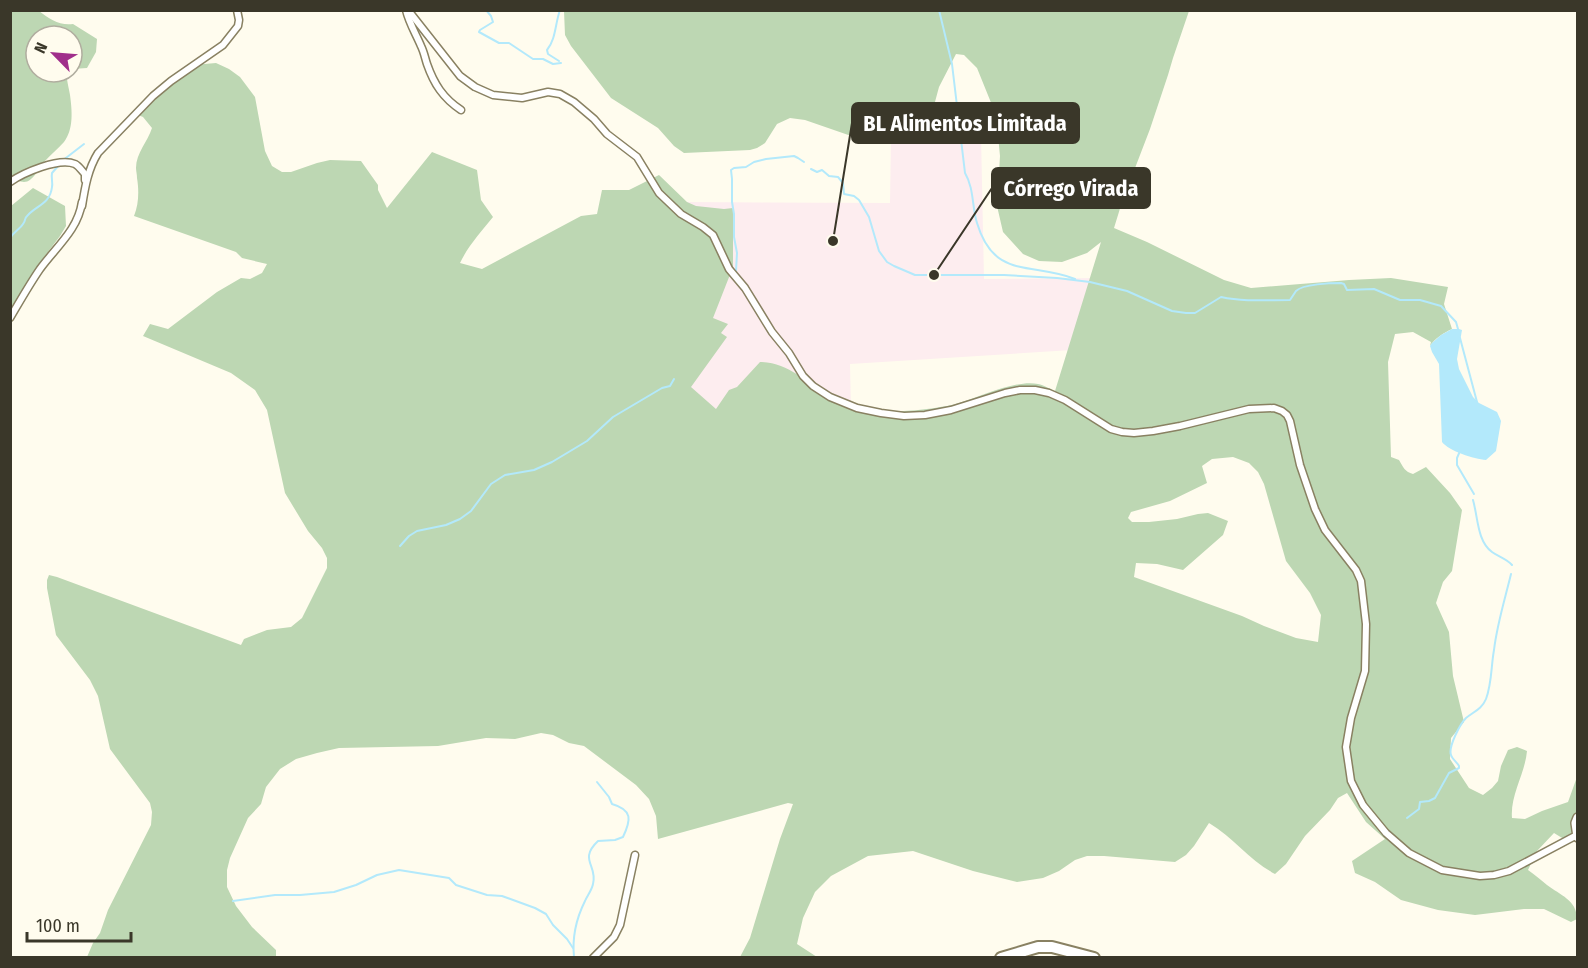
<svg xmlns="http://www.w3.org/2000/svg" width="1588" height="968" viewBox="0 0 1588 968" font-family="'Fira Sans Condensed',sans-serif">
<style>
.industrial{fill:#fdedef}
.green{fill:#bdd7b3;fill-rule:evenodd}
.water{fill:#b3e9fb}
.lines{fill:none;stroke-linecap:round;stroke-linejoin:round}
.stream{stroke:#b3e9fb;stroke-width:2}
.street-casing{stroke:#898162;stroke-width:9}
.secondary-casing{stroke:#898162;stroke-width:12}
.primary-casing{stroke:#898162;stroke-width:14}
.street{stroke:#fff;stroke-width:6}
.secondary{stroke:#fff;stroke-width:9}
.primary{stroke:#fff;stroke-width:10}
.leader{fill:none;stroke:#3a3729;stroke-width:2}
.callout-dot{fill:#3a3729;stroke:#fffcee;stroke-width:2}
.callout{fill:#3a3729;stroke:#3a3729;stroke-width:2}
.callout-label{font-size:22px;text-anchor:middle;font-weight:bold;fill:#fff}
</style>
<rect width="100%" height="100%" fill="#fffcee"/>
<polygon class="industrial" points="981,135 984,279 1100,278 1104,348 850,364 851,411 677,414 685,202 890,203 891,138"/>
<g class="green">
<path d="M 10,11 L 39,11 C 49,19 60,26 73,24 L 97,39 L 96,52 L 87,68 L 72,69 L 72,36 L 36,36 L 36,72 L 67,72 C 66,79 69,88 70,95 C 72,110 74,129 64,142 C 58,149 50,155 44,162 C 39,168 33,182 24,182 C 20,182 14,179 11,178 Z"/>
<path d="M 564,11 L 1189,11 L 1173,58 L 1168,75 L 1150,129 L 1122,202 L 1114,228 L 1147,242 L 1224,280 L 1251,288 L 1349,280 L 1391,278 L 1448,287 L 1444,304 L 1452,329 C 1445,332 1434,339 1430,346 L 1431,342 L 1413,332 L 1395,334 L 1388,362 L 1391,457 L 1399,460 C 1403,467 1405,472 1413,474 L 1426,467 L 1450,493 L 1462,510 L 1452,571 L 1443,582 L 1436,603 L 1449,632 L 1453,676 L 1464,722 L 1451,738 L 1450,759 L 1469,788 L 1483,795 L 1492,788 L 1498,781 L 1501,766 L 1508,750 L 1517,747 L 1527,751 C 1525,774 1510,795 1512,818 L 1525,819 L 1542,811 L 1568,802 L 1577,777 L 1577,822 L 1567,841 L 1554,833 L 1537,851 L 1528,870 C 1535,875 1541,880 1547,885 C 1560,895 1577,900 1577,919 L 1571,922 L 1544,909 L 1524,909 L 1475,915 L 1438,910 L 1401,900 L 1375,882 L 1355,873 L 1352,861 L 1385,839 L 1366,822 L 1347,793 L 1338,798 L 1330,810 L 1305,836 L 1286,864 L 1275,874 C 1250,861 1233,837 1209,823 L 1194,846 L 1186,855 L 1175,862 L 1104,856 L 1087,856 L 1075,860 L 1059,871 L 1043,878 L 1017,882 L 973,871 L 913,851 L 868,856 L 831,876 L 815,892 L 803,918 L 797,944 L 817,957 L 740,957 L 750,938 L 780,839 L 793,804 L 788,803 L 658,839 L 656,816 L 649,799 L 636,785 L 584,746 L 569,743 L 553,735 L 541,733 L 515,739 L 486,738 L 438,746 L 339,748 L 317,753 L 296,759 L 280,769 L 266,787 L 261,804 L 248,818 L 230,858 L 227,870 L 227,887 L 236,906 L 252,927 L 276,950 L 276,957 L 87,957 L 93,943 L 100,933 L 108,910 L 151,825 L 152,812 L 150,803 L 110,749 L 98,696 L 90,680 L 56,635 L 47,588 L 47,580 L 49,575 L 57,577 L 241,645 L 244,639 L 267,630 L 291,627 L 302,618 L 327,568 L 327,558 L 322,548 L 308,531 L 285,493 L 267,410 L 255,390 L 231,373 L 143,336 L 150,324 L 168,329 L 217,292 L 241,278 L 250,279 L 262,273 L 267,264 L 242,258 L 236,252 L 134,216 C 139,204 139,190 137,178 C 137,174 136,171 136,168 C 136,153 148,141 152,128 L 143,117 L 138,115 L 166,88 L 193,65 L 216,63 L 229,69 L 240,77 L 255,97 L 265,151 L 272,166 L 282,172 L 291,172 L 317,163 L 330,160 L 361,161 L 378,185 L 378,190 L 387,208 L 432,152 L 477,170 L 481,200 L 493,217 C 481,232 468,246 460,263 L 482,269 L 581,216 L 597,214 L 602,190 L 629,190 L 659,175 L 687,202 L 696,206 L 724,209 L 733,208 L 733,267 L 713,318 L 728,324 L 721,333 L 727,337 L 691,387 L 716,409 L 729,390 L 737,387 L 760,362 C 789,362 805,383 829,394 C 844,402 874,410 891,411 C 907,412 943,408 959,403 C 980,397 1017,379 1038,384 C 1044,385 1050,389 1055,391 L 1101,242 L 1087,253 L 1062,262 L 1039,261 L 1023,254 L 1003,232 L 997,206 L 1000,156 L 996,115 L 977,68 L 964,55 L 956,54 L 939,87 L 932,113 L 907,133 L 890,142 L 857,138 L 805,120 L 790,118 L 777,124 L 765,143 L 757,148 L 750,150 L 684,153 L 674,146 L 658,128 L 611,98 L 571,46 L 565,35 ZM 1233,457 L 1249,463 L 1258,472 L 1264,484 L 1286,561 L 1310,593 L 1321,615 L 1318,642 L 1296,638 L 1264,626 L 1242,616 L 1134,577 L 1136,563 L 1157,564 L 1183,570 L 1223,535 L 1228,521 L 1208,513 L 1198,514 L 1177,519 L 1149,522 L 1132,522 L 1128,518 L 1131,512 L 1170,501 L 1207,483 L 1202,466 L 1212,459 Z"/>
<polygon points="33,188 65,206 66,226 60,236 38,265 11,312 11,206"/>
</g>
<path class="water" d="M 1452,329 L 1459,329 L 1462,330 L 1457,359 L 1459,369 L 1473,397 L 1479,403 L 1497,412 L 1501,421 L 1496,451 L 1486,460 C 1474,459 1449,451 1442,442 L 1439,364 L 1432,352 L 1430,346 L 1432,343 L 1441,335 Z"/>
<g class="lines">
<g class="stream">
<polyline points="486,10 491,16 493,22 480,30 479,32 499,43 509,43 533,59 543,59 553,64 561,63"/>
<path d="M 939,10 L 952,64 L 965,173 C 974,188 972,207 977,223 C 994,280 1032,262 1075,279"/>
<path d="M 559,61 L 548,54 L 547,50 C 556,39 555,24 560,10"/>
<polyline points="62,161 84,144"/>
<path d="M 811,169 L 817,172 L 822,170 L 829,176 L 838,177 L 843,183 L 844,194 L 854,196 L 859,200 L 869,217 L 879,251 L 887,262 L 894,266 L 915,275 L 1004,275 L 1057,278 L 1090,282 L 1127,291 L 1172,311 L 1186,313 L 1195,313 L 1221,297 C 1244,302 1267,300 1290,300 C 1292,297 1294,294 1296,291 C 1303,284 1331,283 1341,283 L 1344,284 L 1347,290 L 1374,289 L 1400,300 L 1420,300 L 1441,306 L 1456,322 L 1458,329"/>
<path d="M 10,238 C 15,231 20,229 23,224 C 27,218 23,220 28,215 C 37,205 50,204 52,187 C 53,183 51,178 52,173 L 59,165"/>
<polyline points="736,271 737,253 734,237 734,214 732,202 732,179 731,170 734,168 746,167 754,162 766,159 794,156 798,158 804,162"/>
<polyline points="1460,338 1477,402"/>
<polyline points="1460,451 1457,458 1457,465 1474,494"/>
<path d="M 1473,500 C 1478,517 1477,541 1492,552 C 1499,557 1507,559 1512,565"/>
<polyline points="400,546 409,536 417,531 446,525 460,519 471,511 491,484 505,475 534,470 552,462 587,441 613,417 662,388 670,386 674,379"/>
<path d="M 1407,818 L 1419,809 L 1420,802 L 1429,801 L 1435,798 L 1449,773 L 1459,768 L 1459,766 C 1457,762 1452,759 1451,755 C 1448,747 1460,724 1466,718 C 1473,712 1482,709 1486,699 C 1492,683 1491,666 1494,650 C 1497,624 1505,599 1511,574"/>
<polyline points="233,901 275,895 300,895 334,892 356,885 377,875 399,870 449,878 456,885 487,895 502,896 535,908 546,914 553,925 567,939 573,948"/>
<path d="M 574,957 C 572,937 576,919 585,901 C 587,896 592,890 593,884 C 598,865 578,860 598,841 L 615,840 L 623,837 C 631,820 633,810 612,804 L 609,797 L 597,782"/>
</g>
<g class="street-casing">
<g id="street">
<path d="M 406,10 C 409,23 416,34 421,46 C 424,52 425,58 427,64 C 434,84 443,98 461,110"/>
<polyline points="408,10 460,76 475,87 493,95 522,98 548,92 560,94 574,102 594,119 607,134 637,157 659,193 681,214 703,227 713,235 729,269 745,288 772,332 789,353 803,376 813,386 830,397 857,408 881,413 904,416 925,415 951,410 1005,393 1020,390 1035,390 1049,393 1065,400 1111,429 1122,432 1134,433 1153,431 1180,426 1249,409 1274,408 1282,411 1287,415 1290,421 1300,465 1315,509 1325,530 1356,570 1361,581 1366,624 1365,671 1351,718 1346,747 1351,781 1363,805 1386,833 1409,853 1442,870 1480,876 1494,875 1509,871 1577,835"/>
<path d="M 10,182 C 23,173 59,157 75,164 C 79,166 82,171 85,174 L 85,180"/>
<path d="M 82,206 C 85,187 88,169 98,153 L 153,96 L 171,81 L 223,45 L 238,26 L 239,20 L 237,10"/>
<path d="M 10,318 C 20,301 29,285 40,269 C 56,247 78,230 82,202"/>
<polyline points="593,958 614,937 620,925 635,855"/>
</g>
</g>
<g class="secondary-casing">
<polyline id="secondary" points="1578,818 1576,823 1578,837"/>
</g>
<g class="primary-casing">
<polyline id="primary" points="1001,958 1038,947 1052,947 1094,958"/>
</g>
<use href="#street" class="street"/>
<use href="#secondary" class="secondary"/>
<use href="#primary" class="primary"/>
</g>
<path class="leader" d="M833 241L852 123M934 275L992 188"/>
<g class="callout-dot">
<circle cx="833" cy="241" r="6"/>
<circle cx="934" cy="275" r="6"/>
</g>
<g class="callout">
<rect x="852" y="103" width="227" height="40" rx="6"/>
<rect x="992" y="168" width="158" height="40" rx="6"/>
</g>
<g class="callout-label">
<text x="965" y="131">BL Alimentos Limitada</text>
<text x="1071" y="196">Córrego Virada</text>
</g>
<rect width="1588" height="968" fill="none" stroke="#3a3729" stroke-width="24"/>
<g transform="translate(54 54) rotate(295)"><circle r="28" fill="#fffcee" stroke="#b0ad9f" stroke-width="1.5"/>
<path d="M0-4.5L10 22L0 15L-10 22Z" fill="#a02f8b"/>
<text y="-9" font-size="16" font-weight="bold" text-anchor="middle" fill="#3a3729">N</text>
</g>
<path d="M27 932v9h104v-9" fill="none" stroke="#3a3729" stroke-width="3"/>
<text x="36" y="932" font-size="18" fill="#3a3729" stroke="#fffcee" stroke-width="4.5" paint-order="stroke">100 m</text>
</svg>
